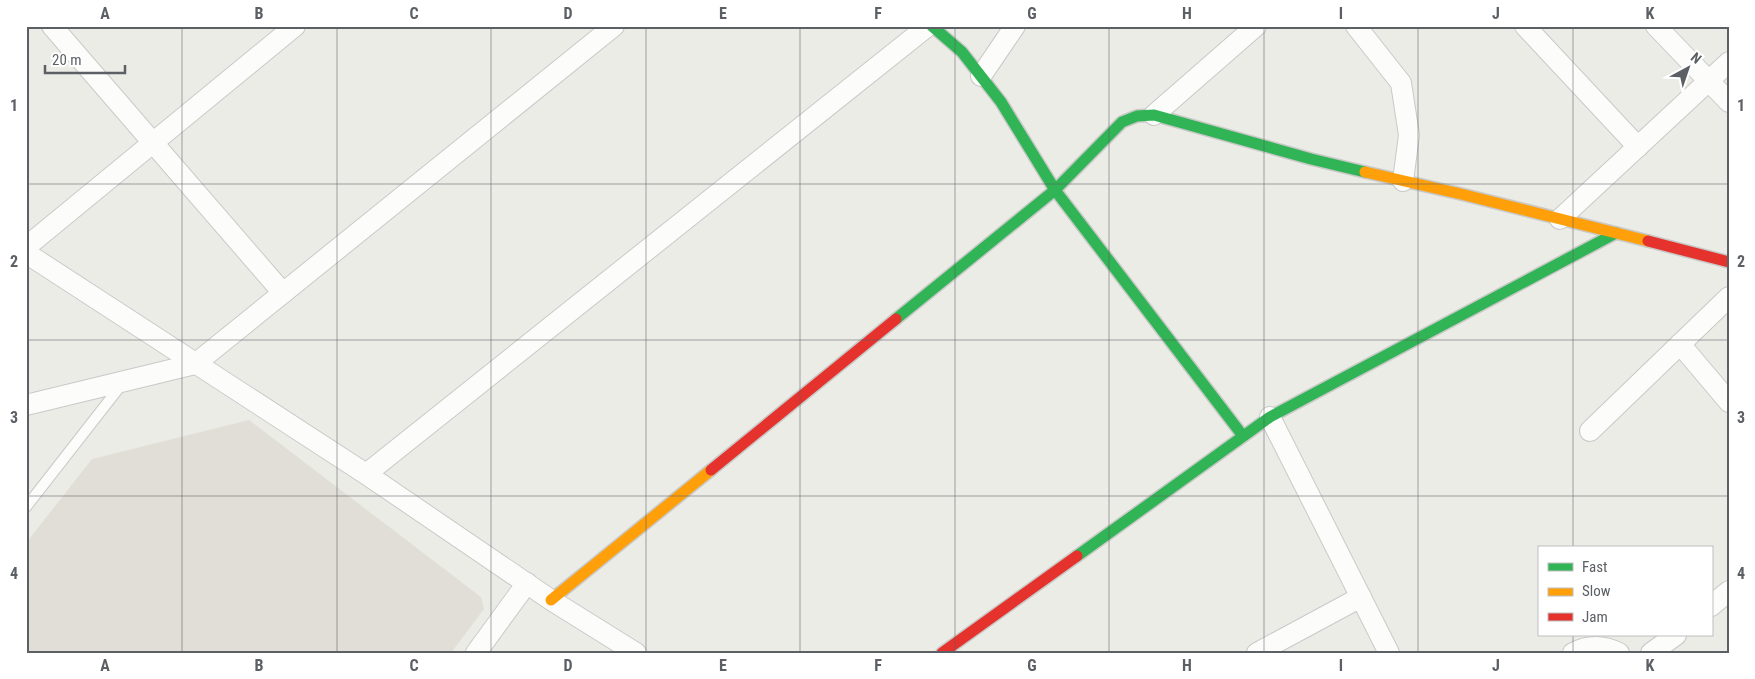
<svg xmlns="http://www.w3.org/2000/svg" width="1755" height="679" viewBox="0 0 1755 679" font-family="'Roboto Condensed',sans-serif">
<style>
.education{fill:#e0ded6}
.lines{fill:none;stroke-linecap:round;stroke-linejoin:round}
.lane-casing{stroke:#c9c9c9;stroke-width:12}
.street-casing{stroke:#c9c9c9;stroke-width:22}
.fast-casing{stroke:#c8c9c7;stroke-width:14}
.slow-casing{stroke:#c8c9c7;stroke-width:14}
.jam-casing{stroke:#c8c9c7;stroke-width:14}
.lane{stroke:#fcfcfb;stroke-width:10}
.street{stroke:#fcfcfb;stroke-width:20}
.fast{stroke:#30b455;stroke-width:11}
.slow{stroke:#ff9f0a;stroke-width:11}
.jam{stroke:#e5322d;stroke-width:11}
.grid{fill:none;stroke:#5c6065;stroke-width:1;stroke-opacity:0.55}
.neatline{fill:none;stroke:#5c6065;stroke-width:2}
.grid-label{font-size:16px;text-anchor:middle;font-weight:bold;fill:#5c6065}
</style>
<rect width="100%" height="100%" fill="#ecece7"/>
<polygon class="education" points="249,420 481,597 484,609 451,653 26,653 26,543 92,459"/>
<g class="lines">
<g class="lane-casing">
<polyline id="lane" points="26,507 122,384"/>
</g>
<g class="street-casing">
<g id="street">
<polyline points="52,26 283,293"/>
<polyline points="1356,26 1401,83 1409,135 1403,181"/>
<polyline points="1525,26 1638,147"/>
<polyline points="1656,26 1729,102"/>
<polyline points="981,76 1015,26"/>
<polyline points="1154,115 1256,26"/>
<polyline points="1560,219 1729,62"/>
<polyline points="26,247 295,26"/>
<polyline points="26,253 366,474 551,600 636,653"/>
<polyline points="1680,344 1729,402"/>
<polyline points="26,405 195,364 614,26"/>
<polyline points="1270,417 1389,653"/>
<polyline points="1590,431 1729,297"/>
<polyline points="366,474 928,26"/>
<polyline points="1711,606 1729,591"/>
<polyline points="476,653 527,583"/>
<polyline points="1257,653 1361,597"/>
<path d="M 1573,653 C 1588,645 1603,645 1619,653"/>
<polyline points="1651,653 1676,635"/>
</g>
</g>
<g class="fast-casing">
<g id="fast">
<polyline points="932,26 962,52 1001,102 1055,190 1243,436"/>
<polyline points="896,319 1055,190 1122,122 1137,116 1154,115 1311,159 1365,172"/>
<polyline points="1077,556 1270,417 1616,233"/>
</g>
</g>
<g class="slow-casing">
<g id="slow">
<polyline points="1365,172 1461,194 1648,241"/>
<polyline points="551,600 711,470"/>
</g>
</g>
<g class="jam-casing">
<g id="jam">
<polyline points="1648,241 1729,262"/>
<polyline points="711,470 896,319"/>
<polyline points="942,653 1077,556"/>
</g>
</g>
<use href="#lane" class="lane"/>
<use href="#street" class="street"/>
<use href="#fast" class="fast"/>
<use href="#slow" class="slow"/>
<use href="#jam" class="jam"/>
</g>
<path class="grid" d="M 182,26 L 182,653M 337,26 L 337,653M 491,26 L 491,653M 646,26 L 646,653M 800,26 L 800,653M 955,26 L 955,653M 1109,26 L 1109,653M 1264,26 L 1264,653M 1418,26 L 1418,653M 1573,26 L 1573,548M 26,184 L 1729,184M 26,340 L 1729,340M 26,496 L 1729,496M 1573,635 L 1573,653"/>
<rect width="1755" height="679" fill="none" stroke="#ffffff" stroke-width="55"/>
<rect x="1538" y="546" width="175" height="90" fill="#ffffff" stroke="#bebfc1"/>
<rect x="1548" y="563" width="25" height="8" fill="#30b455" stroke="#bebfc1"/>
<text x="1582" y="572" font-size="15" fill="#5c6065">Fast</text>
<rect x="1548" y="588" width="25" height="8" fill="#ff9f0a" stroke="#bebfc1"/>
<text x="1582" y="596" font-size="15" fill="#5c6065">Slow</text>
<rect x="1548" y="613" width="25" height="8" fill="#e5322d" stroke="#bebfc1"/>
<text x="1582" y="622" font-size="15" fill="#5c6065">Jam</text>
<g transform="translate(1688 68) rotate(40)" stroke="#ffffff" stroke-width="4" paint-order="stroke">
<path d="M0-4L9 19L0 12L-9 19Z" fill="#5c6065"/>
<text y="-8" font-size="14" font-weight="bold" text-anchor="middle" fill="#5c6065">N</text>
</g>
<path d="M45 65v8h80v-8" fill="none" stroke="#5c6065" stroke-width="2.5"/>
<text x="52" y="65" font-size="15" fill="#5c6065" stroke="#ffffff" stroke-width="4" paint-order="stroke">20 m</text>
<rect x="28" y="28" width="1700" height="624" class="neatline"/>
<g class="grid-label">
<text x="105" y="19">A</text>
<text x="259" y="19">B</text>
<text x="414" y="19">C</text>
<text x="568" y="19">D</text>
<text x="723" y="19">E</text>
<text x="878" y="19">F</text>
<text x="1032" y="19">G</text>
<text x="1187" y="19">H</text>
<text x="1341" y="19">I</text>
<text x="1496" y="19">J</text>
<text x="1650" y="19">K</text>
<text x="14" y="111">1</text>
<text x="1741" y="111">1</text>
<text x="14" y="267">2</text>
<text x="1741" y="267">2</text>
<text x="14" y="423">3</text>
<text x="1741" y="423">3</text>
<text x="14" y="579">4</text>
<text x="1741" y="579">4</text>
<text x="105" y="671">A</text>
<text x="259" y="671">B</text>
<text x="414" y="671">C</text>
<text x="568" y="671">D</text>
<text x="723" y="671">E</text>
<text x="878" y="671">F</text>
<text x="1032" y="671">G</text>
<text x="1187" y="671">H</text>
<text x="1341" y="671">I</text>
<text x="1496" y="671">J</text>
<text x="1650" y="671">K</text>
</g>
</svg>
